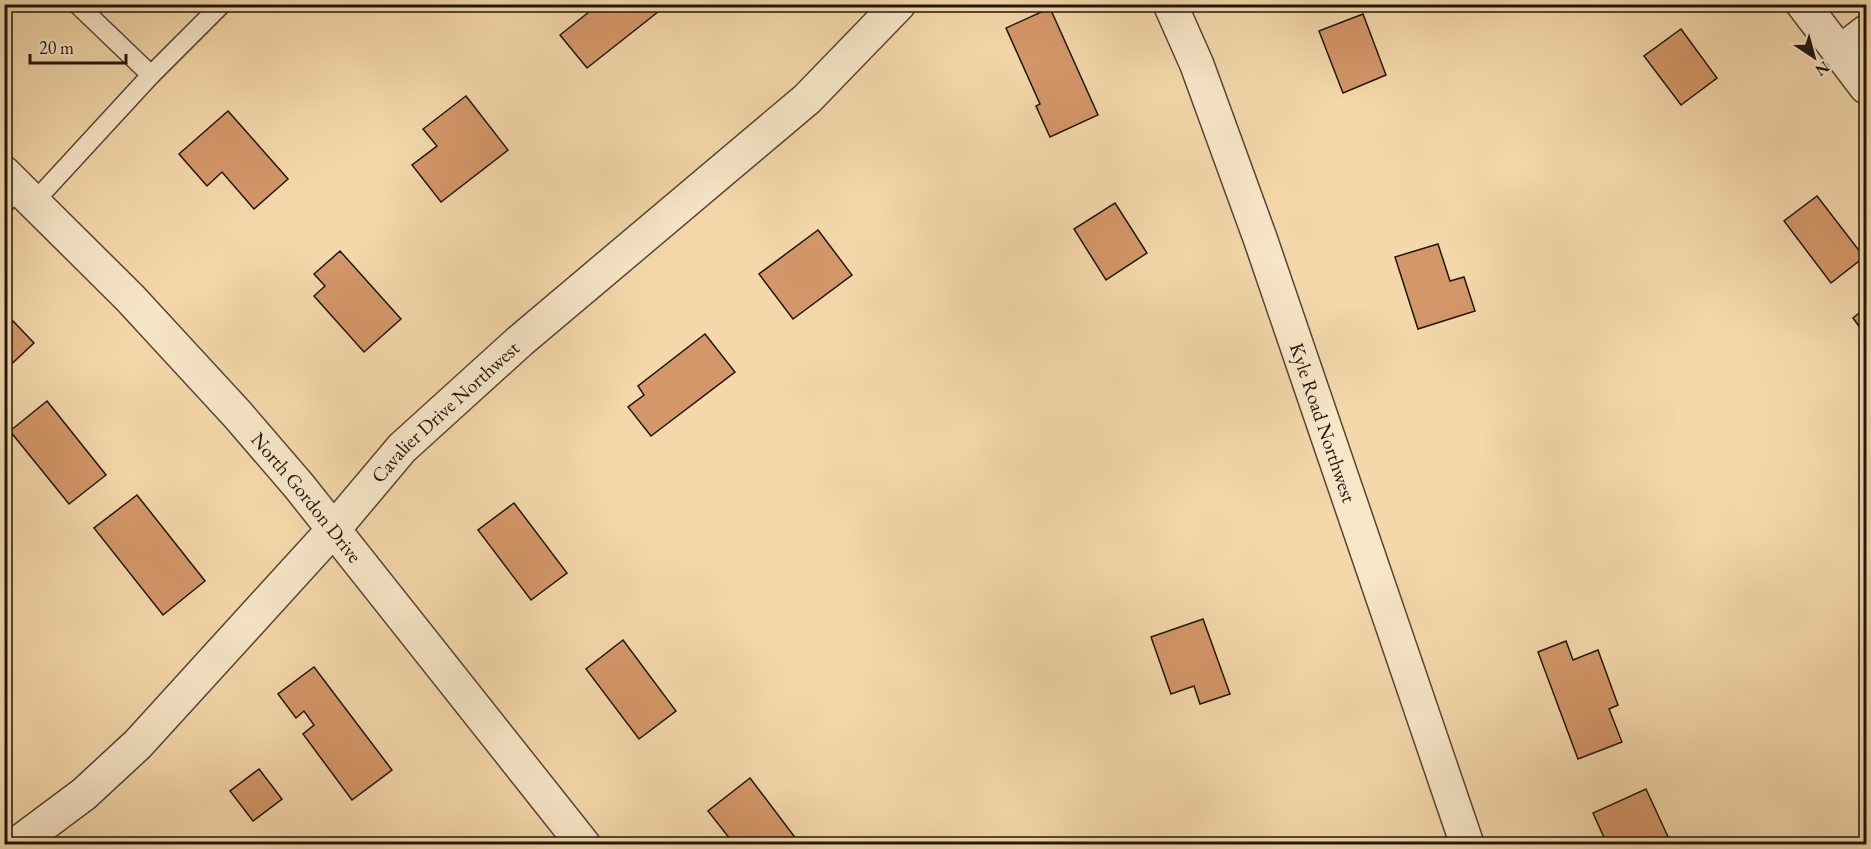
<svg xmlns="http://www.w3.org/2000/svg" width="1871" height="849" viewBox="0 0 1871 849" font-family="'EB Garamond',serif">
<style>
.building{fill:#d49769;stroke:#1f160e;stroke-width:1.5}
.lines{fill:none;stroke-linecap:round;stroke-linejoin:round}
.service-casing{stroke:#544635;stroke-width:21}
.minor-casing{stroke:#544635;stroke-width:36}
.service{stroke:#f8e6c8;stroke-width:18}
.minor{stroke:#f8e6c8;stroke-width:33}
.labels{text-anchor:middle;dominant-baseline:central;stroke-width:4.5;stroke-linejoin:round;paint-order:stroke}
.street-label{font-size:20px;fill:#1f160e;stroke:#f8e6c8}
</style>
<rect width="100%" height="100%" fill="#f4d8aa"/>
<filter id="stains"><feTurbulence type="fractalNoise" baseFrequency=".00333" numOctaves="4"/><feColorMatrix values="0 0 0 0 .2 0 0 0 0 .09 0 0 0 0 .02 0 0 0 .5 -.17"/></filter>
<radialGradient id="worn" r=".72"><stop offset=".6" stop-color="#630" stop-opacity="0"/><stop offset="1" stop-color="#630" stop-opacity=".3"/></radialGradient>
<g class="building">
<polygon points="599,4 668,4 587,68 560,35"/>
<polygon points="1050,8 1098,115 1050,137 1036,106 1040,104 1006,28"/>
<polygon points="1363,14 1386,75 1343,93 1319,31"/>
<polygon points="1681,29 1717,78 1681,105 1644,56"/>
<polygon points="466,96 508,150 441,202 412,165 437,146 423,129"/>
<polygon points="228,111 288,179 254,209 222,172 207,186 179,154"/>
<polygon points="1817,196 1864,257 1831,283 1784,221"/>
<polygon points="1115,203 1147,253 1106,280 1074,229"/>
<polygon points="818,230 852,275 793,319 759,274"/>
<polygon points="1438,244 1450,281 1464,277 1475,311 1418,329 1395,257"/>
<polygon points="340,251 401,319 364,352 314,296 325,286 314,274"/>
<polygon points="1866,307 1866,336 1853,318"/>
<polygon points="13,321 34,343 4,371 4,330"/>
<polygon points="705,334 735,372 651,436 628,407 644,395 638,386"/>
<polygon points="47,401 106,475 69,504 10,431"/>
<polygon points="137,495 205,581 163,615 94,528"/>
<polygon points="514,503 567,573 531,600 478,530"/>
<polygon points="1203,619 1230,694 1200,704 1194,686 1171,694 1151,637"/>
<polygon points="623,640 676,711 639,739 586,669"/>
<polygon points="1566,641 1573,660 1598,650 1618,705 1609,709 1622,742 1578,759 1538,652"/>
<polygon points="314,667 392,770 352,800 303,734 314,725 304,711 296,718 278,694"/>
<polygon points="259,769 282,799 253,821 230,791"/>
<polygon points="750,778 800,844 734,844 708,811"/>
<polygon points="1646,789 1670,841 1663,844 1607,844 1593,813"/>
</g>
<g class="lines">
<g class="service-casing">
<g id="service">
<polyline points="77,4 151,75"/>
<polyline points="34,202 151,75 222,4"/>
<polyline points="4,204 20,188"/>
</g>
</g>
<g class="minor-casing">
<g id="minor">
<path id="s1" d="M 1170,4 L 1197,65 L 1260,238 L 1467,844"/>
<polyline points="1803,4 1866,87"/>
<polyline points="1840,52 1866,32"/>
<path id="s2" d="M 4,173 L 130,298 L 237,414 L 299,486 L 583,844"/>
<path id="s3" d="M 17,844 L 84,794 L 138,744 L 333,530 L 402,448 L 520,341 L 807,99 L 899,4"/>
</g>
</g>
<use href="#service" class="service"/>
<use href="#minor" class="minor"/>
</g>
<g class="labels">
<g class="street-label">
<text stroke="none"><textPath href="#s3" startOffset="610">Cavalier Drive Northwest</textPath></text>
<text stroke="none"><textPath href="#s1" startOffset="446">Kyle Road Northwest</textPath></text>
<text stroke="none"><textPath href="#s2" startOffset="444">North Gordon Drive</textPath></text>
</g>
</g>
<rect width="1871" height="849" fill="none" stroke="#f4d8aa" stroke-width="24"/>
<rect x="6" y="6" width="1859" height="837" fill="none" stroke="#1f160e" stroke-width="3"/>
<rect x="12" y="12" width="1847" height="825" fill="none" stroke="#1f160e" stroke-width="1.5"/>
<g transform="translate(1814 57) rotate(144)" stroke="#f8e6c8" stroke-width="4.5" paint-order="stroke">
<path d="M0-4.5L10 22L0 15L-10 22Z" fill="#1f160e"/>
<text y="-9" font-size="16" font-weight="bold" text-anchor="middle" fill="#1f160e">N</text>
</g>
<path d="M30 54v9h96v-9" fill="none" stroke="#1f160e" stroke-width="3"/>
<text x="39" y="54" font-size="18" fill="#1f160e" stroke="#f8e6c8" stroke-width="4.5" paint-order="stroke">20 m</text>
<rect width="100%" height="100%" filter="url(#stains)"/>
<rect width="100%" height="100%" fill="url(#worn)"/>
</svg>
